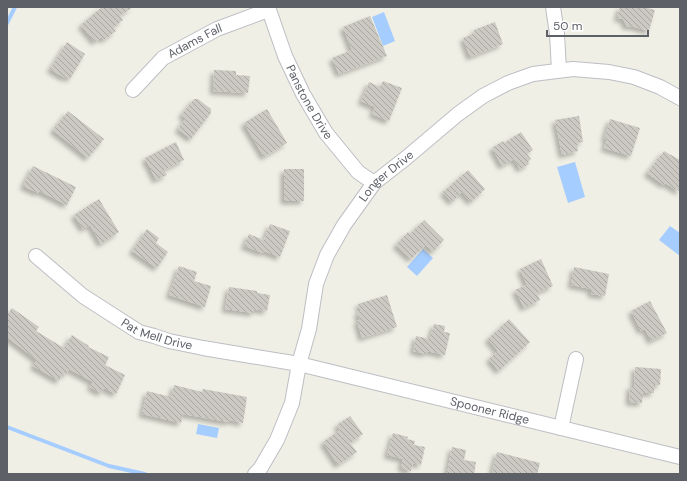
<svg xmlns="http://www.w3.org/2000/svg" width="687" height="481" viewBox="0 0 687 481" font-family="'DM Sans',sans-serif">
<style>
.water{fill:#a6cdff}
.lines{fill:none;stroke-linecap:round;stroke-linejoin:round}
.stream{stroke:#a6cdff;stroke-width:4}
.building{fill:url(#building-back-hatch);filter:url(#shadow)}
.minor-casing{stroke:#bdbec5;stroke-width:16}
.minor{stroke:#fff;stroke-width:14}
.labels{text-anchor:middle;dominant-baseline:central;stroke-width:3;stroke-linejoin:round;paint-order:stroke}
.street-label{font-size:12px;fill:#5d6067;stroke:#fff}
</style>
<defs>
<pattern id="building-back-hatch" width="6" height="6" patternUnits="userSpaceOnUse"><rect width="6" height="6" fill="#cbc9c2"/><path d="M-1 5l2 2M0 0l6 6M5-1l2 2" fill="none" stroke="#a8a7a1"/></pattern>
<filter id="shadow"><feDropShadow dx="-3.5" dy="3.5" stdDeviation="2" flood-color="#0004"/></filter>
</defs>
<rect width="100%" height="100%" fill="#f0efe5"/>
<g class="water">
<polygon points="384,12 395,41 383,46 372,17"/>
<polygon points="575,162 585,197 568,203 557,167"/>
<polygon points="670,226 680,233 680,256 659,240"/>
<polygon points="423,249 433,258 417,276 407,267"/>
<polygon points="198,424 219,428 217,438 196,434"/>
</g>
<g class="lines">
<g class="stream">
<polyline points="7,23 15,7"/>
<polyline points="7,427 109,466 145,474"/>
</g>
</g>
<g class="building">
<polygon points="102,7 133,7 120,16 123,20 113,28 116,31 104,40 101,37 95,42 81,25"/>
<polygon points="620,7 643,7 655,10 649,31 631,26 627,27 623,19 617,18"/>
<polygon points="370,16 387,56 339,74 332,58 352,50 343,27"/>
<polygon points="495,22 503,44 470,57 463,38 475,33 474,30"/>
<polygon points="67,42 85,54 70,79 66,76 65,78 50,69"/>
<polygon points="214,70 236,71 236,75 250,76 248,93 213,91"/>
<polygon points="383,81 402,88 389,121 372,114 375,107 361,101 369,82 380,87"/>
<polygon points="194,99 198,99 211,109 211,113 191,139 178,129 186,118 181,115"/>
<polygon points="267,109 287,143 264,157 244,123"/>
<polygon points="68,111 104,139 88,158 53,130"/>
<polygon points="579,116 583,142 577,143 578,151 562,155 555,120"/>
<polygon points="610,119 640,128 631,156 604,148 607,138 604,139"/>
<polygon points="521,132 533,150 527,154 531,159 528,162 529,164 520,169 514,159 502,166 492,148 503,141 504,143"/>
<polygon points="176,142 184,160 164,170 167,175 156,180 145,158"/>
<polygon points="664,151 680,160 680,192 665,183 664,185 647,173"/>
<polygon points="33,166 76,187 67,205 39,191 38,193 23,186"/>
<rect x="284" y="169" width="20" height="32"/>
<polygon points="468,170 485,189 471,202 462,192 452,202 443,192"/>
<polygon points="99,199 119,232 101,244 90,225 83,229 74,215"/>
<polygon points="424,220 444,240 433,252 426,245 411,259 396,245 408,232 410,234"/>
<polygon points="270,224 290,231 280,257 264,251 263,253 244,246 249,234 264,240"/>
<polygon points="147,229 159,238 156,243 168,252 157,268 132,251"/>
<polygon points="541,259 553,286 537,293 540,300 524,308 515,290 527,285 520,269"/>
<polygon points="179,266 197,272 194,281 211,286 205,307 169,295"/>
<polygon points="574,267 609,274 605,296 591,294 591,289 571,285"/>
<polygon points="229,287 257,291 257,293 270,295 267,311 254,309 254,313 225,309"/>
<polygon points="387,295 397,327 362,338 357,321 360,320 357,312 361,311 358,304"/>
<polygon points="650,301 667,333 651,341 645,329 641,331 631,311"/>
<polygon points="12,308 39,327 36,331 64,348 72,335 89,346 88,347 109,357 105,365 125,375 116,394 104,388 101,393 90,387 93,382 69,369 66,375 63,373 59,381 33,366 37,360 7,337 7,315"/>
<polygon points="509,319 530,342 499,371 489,359 498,351 488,339"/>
<polygon points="434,324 445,326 444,332 450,333 445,355 427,351 426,354 413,351 416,336 430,339"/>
<polygon points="635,367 661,369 660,385 654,385 654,393 643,393 642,403 629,402 630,386 634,386"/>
<polygon points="174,385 202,392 203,389 247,397 243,423 229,420 228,422 183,414 181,423 142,414 147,391 171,397"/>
<polygon points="350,416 363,434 350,443 357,452 338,465 323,442 340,430 337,425"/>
<polygon points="393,433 408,437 407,439 415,441 414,445 425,447 421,465 413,463 411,471 401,468 403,459 387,455"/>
<polygon points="452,447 466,450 464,460 476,462 474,474 447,474"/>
<polygon points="497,452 540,463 537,474 499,474 492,472"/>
</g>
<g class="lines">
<g class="minor-casing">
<g id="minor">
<path id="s1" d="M 268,7 L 285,56 L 303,94 L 326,133 L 358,172 L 374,183"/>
<polyline points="553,7 557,34 559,70"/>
<path id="s2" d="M 133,90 L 163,58 L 217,29 L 268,10"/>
<path id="s3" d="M 36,256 L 83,296 L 139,332 L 154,336 L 169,341 L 203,348 L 299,364 L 680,457"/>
<polyline points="561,428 576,359"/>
<path id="s4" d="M 255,474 L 260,469 L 277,440 L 292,403 L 299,364 L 309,329 L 316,284 L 327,255 L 344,225 L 374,183 L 406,158 L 458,114 L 483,96 L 508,83 L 533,74 L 573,69 L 609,72 L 634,77 L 660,87 L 680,98"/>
</g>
</g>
<use href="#minor" class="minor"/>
</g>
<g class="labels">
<g class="street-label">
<text stroke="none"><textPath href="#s2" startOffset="80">Adams Fall</textPath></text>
<text stroke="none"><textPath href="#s1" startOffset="104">Panstone Drive</textPath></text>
<text stroke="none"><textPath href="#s4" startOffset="333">Longer Drive</textPath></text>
<text stroke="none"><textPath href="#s3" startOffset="146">Pat Mell Drive</textPath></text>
<text stroke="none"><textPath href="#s3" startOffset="488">Spooner Ridge</textPath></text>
</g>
</g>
<rect width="687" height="481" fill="none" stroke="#5d6067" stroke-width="16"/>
<path d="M547 30v6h101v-6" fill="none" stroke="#5d6067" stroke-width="2"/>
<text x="553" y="30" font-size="12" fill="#5d6067" stroke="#ffffff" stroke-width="3" paint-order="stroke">50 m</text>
</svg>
